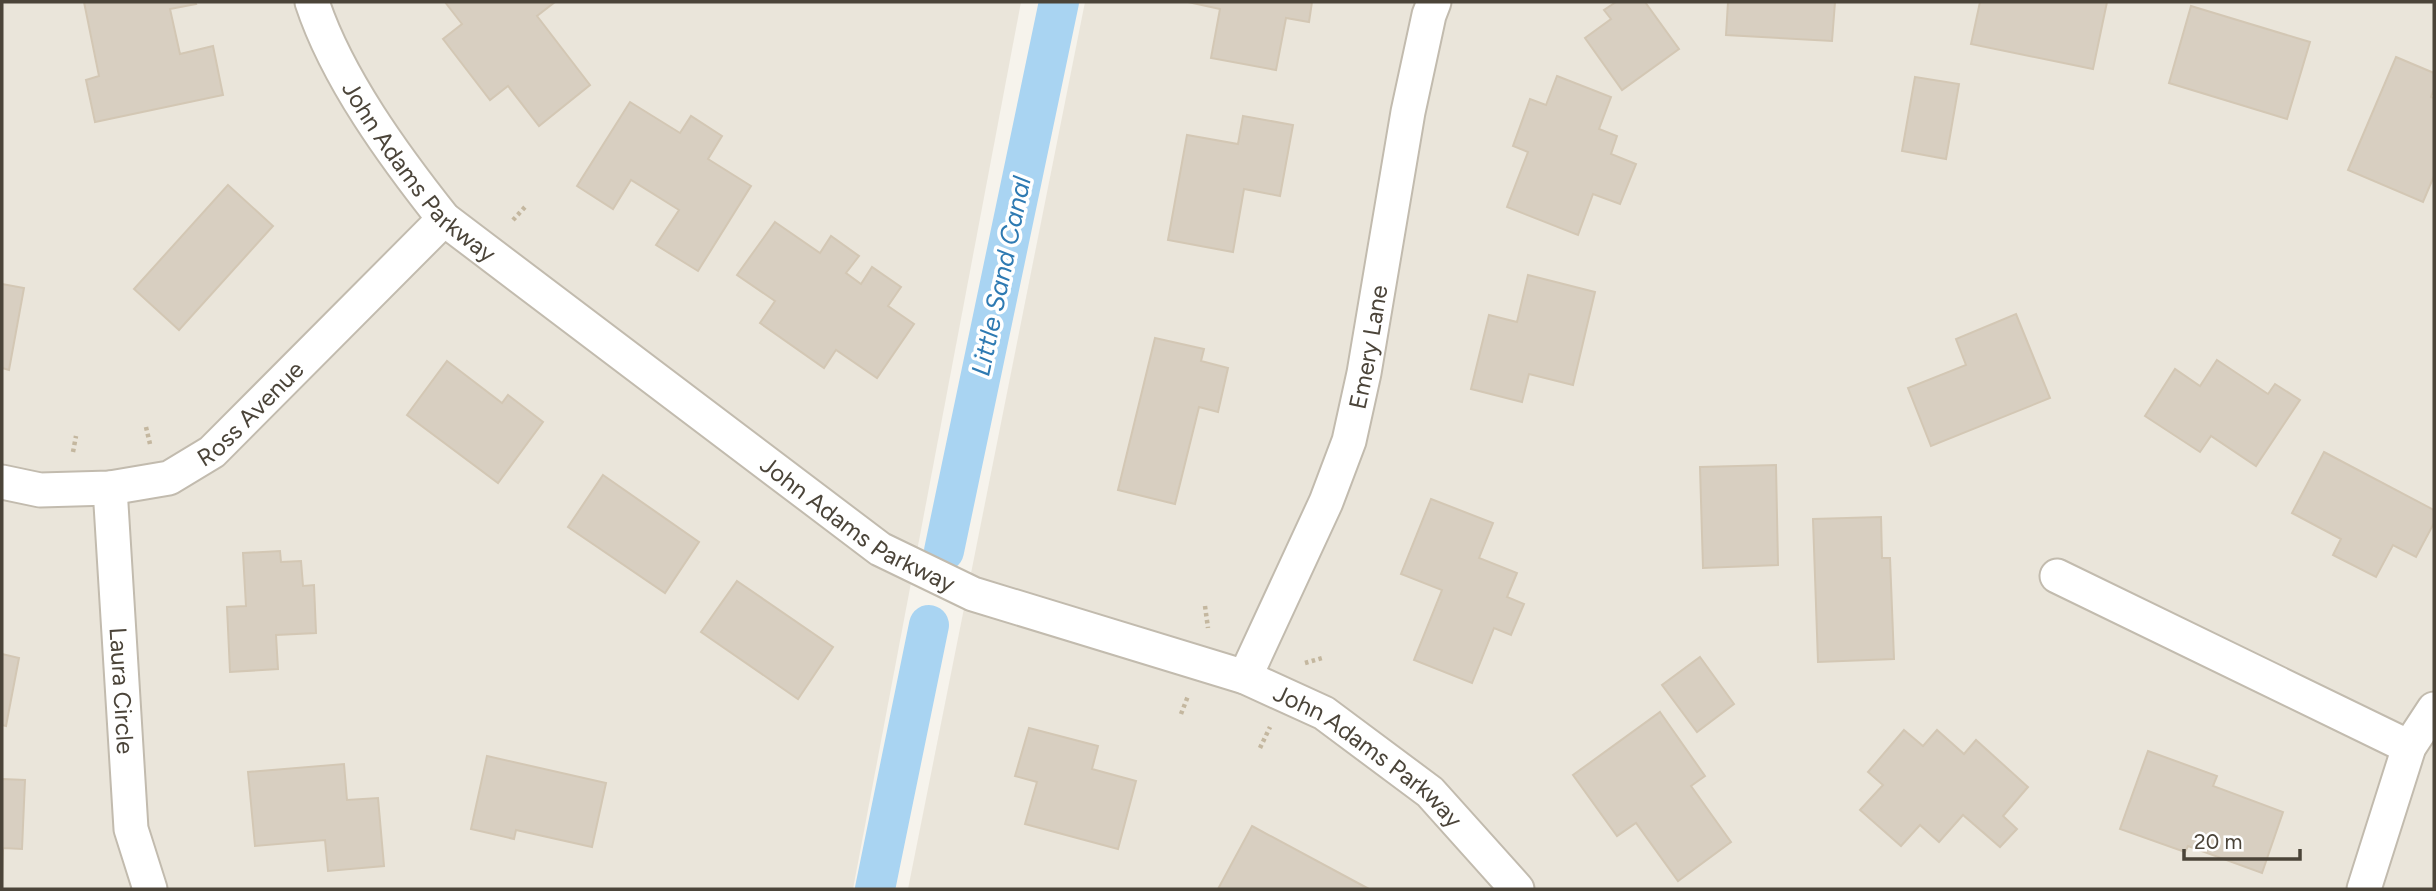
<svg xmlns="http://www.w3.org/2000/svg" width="2436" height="891" viewBox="0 0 2436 891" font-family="Figtree,sans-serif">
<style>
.residential{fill:#eae5da}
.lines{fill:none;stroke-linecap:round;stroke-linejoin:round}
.canal{stroke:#a9d4f2;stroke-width:40}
.building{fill:#d8cfc1;stroke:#d3c7b4;stroke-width:2}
.street-casing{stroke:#c2bbae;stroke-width:37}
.path{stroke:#c4b79f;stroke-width:4.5;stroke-dasharray:3.5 3.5;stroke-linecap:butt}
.street{stroke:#fff;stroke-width:33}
.labels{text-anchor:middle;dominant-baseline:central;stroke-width:7;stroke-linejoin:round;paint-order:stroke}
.street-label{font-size:24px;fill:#4b4439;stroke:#fff}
.water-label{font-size:26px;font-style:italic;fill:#2e7ab2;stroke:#fff}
</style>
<rect width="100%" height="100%" fill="#f6f3ec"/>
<g class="residential">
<polygon points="2,2 1021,2 853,889 2,889"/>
<polygon points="1085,2 2434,2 2434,889 908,889"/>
</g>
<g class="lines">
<g class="canal">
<polyline points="944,551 1059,2"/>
<polyline points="875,889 929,625"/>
</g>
</g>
<g class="building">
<polygon points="84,2 195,2 196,4 170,9 180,54 213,46 223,95 95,122 86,80 99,76"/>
<polygon points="445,2 555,2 537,16 590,85 539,126 508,86 490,100 443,39 462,24"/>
<polygon points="1188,2 1312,2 1309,22 1286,18 1276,70 1211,58 1220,9"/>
<polygon points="1616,2 1645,2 1679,49 1622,90 1585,38 1611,19 1604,10"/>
<polygon points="1728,2 1835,2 1832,41 1726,35"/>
<polygon points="1980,2 2107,2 2093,69 1971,44"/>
<polygon points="2191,6 2310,42 2287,119 2169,83"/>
<polygon points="2396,57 2434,73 2434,89 2431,97 2434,98 2434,176 2423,202 2348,170"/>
<polygon points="1557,76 1611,97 1599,129 1617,136 1611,154 1636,164 1620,204 1593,194 1578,235 1507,207 1528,152 1513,146 1530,99 1546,105"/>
<polygon points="1915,77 1959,84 1946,159 1902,151"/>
<polygon points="630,102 680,133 691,116 722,136 708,159 751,186 698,271 656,245 679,210 631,180 613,209 577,186"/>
<polygon points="1243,116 1293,125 1280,196 1244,189 1233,252 1168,240 1187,135 1238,144"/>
<polygon points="228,185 273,226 179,330 134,289"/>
<polygon points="775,222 820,253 831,236 859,256 846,273 861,284 872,267 901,287 888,306 914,324 877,378 836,350 824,368 760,323 775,301 737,275"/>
<polygon points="1528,275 1595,292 1573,385 1529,374 1522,402 1471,389 1489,315 1517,322"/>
<polygon points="2,284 24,288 9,370 2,368"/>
<polygon points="2016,314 2050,398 1931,446 1908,388 1966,365 1956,339"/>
<polygon points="1155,338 1204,349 1201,361 1228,368 1218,412 1199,407 1175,504 1118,490"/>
<polygon points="2217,360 2268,394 2275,384 2300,400 2256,466 2211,436 2200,452 2145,416 2175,369 2200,386"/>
<polygon points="447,361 502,403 508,395 543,422 498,483 407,415"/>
<polygon points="2324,452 2434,510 2434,523 2416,557 2393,545 2376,577 2333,555 2341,539 2292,513"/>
<polygon points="1776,465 1778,565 1703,568 1700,467"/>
<polygon points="603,475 699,542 665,593 568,527"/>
<polygon points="1431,499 1493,523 1479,558 1517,573 1507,597 1524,604 1511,635 1494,628 1472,683 1414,660 1442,590 1401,574"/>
<polygon points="1881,517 1882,558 1890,558 1894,659 1818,662 1813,519"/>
<polygon points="280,551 281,562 301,561 303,586 314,585 316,633 276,635 278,669 230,672 227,607 246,606 243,553"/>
<polygon points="737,581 833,647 798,699 701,632"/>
<polygon points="2,654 19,658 6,726 2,725"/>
<polygon points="1700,657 1734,704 1697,732 1662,685"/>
<polygon points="1660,712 1705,776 1691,786 1731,842 1678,881 1636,823 1617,836 1573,775"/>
<polygon points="1029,728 1098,746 1092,769 1136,781 1118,849 1025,824 1037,782 1015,776"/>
<polygon points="1904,730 1923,746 1937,730 1964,754 1976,740 2028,787 2003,816 2017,829 2000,847 1963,815 1939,842 1920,825 1901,846 1860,810 1883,785 1868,772"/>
<polygon points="2148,751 2217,776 2213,786 2283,812 2262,873 2188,846 2185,852 2120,829"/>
<polygon points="487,756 606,783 592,847 516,830 514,839 471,829"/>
<polygon points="344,764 347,800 378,798 384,866 328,871 325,840 255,846 248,772"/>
<polygon points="2,779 25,780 22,849 3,848 2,889"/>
<polygon points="1252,826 1369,889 1218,889"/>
</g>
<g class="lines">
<g class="street-casing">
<g id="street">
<path id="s1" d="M 312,2 C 337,78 394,156 444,219 L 880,549 L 973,594 L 1245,677 L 1324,713 L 1430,792 L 1517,889"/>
<path id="s2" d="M 2,482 L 40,490 L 110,488 L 169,478 L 212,452 L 444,219"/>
<path id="s3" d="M 110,488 L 131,829 L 150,889"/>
<polyline points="2057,576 2409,747"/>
<path id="s4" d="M 1245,677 L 1326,502 L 1349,441 L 1364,373 L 1408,112 L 1429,15 L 1434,2"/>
<polyline points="2364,889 2409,747 2434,709"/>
</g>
</g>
<g class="path">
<polyline points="513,220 525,207"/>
<polyline points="146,427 150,444"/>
<polyline points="73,452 76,436"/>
<polyline points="1205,606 1208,628"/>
<polyline points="1305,663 1322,658"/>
<polyline points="1181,714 1188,696"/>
<polyline points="1260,748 1270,727"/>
</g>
<use href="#street" class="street"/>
</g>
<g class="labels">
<g class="street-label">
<text stroke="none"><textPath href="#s1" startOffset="203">John Adams Parkway</textPath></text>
<text stroke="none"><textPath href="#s4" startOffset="354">Emery Lane</textPath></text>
<text stroke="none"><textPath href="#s2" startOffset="273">Ross Avenue</textPath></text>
<text stroke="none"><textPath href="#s1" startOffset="770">John Adams Parkway</textPath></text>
<text stroke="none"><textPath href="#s3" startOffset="203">Laura Circle</textPath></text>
<text stroke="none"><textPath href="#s1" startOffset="1337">John Adams Parkway</textPath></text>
</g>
<g class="water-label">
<text transform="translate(1001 276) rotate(-78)">Little Sand Canal</text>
</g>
</g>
<rect width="2436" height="891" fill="none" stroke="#4b4439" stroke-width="7"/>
<path d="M2184 849v10h116v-10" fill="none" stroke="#4b4439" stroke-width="3.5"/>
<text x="2194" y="849" font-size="21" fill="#4b4439" stroke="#ffffff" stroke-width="5" paint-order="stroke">20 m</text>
</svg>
